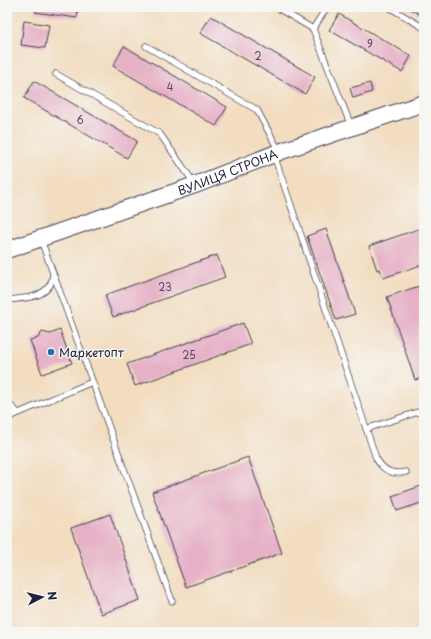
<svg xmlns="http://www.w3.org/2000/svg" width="431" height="639" viewBox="0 0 431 639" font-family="'Playpen Sans',sans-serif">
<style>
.building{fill:#e6b0c6}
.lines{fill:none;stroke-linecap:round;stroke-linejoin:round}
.lane-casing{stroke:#413e4f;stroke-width:7}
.secondary-casing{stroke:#413e4f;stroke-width:18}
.lane{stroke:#fff;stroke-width:5.5}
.secondary{stroke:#fff;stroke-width:16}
.poi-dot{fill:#1f6fb2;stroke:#f6f6f2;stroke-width:1.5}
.labels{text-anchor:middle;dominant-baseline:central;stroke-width:3;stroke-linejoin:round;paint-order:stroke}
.number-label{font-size:10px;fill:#53465e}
.street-label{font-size:12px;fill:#22223b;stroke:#f6f6f2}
.poi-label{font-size:12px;fill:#22223b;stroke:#f6f6f2;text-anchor:start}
</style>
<rect width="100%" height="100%" fill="#f6f6f2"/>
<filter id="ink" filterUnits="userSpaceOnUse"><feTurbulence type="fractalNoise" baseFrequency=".025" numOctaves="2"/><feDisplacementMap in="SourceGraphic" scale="8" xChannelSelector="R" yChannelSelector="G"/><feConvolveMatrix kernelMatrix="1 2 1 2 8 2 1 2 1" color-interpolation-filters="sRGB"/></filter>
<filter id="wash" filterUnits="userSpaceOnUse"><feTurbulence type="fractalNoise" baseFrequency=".012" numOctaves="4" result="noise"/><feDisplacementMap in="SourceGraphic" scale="16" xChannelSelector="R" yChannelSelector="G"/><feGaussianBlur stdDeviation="0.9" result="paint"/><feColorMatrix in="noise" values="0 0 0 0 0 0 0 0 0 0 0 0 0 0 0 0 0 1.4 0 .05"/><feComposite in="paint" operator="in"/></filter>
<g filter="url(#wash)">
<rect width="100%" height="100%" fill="#f2ddc1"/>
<g id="blocks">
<g class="building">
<polygon points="36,7 78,7 77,18 35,12"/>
<polygon points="292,7 306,7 302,13"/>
<polygon points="407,7 424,7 424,17"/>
<polygon points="339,14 411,56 402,72 329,30"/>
<polygon points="211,16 315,77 305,94 200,33"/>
<polygon points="24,21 49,25 45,48 21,45"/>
<polygon points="124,46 227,107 216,126 113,66"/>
<polygon points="34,81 137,141 127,158 24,98"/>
<polygon points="370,83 372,92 353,98 350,88"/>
<polygon points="424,227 424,264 383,278 380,269 377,270 369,246"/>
<polygon points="326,229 355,314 336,320 307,236"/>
<polygon points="217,255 225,277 113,317 105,295"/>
<polygon points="422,285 424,289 424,377 415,380 387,297"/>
<polygon points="243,323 251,344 135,386 127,364"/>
<polygon points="60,330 72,363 42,374 30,340 38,338 42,332 50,334"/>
<polygon points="248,457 282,553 186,587 152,492"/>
<polygon points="424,485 424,510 421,503 397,511 392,496"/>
<polygon points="110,514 140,600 101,614 71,528"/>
</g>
</g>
</g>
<g filter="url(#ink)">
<use href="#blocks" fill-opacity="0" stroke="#413e4f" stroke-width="1"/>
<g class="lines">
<g class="lane-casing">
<g id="lane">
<polyline points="276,7 313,29"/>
<polyline points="327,7 313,29 351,126"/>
<polyline points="389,7 424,28"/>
<polyline points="146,46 257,110 279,151"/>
<polyline points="56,74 160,134 194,183"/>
<path d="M 274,155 L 376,458 C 383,471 392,475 406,472"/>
<polyline points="41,240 172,601"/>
<path d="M 7,300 C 25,298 50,299 53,275"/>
<polyline points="7,402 18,413"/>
<polyline points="7,418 92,382"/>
<polyline points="366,429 424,410"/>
</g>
</g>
<g class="secondary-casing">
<g id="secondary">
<path id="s1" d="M 7,250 L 195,185 L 279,152 L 424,103"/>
</g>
</g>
<use href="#lane" class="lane"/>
<use href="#secondary" class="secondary"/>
</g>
</g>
<circle class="poi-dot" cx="51" cy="352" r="4"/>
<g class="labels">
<g class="number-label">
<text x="370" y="43">9</text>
<text x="258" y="55">2</text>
<text x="170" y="86">4</text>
<text x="80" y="119">6</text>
<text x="165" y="286">23</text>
<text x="189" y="354">25</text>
</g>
<g class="street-label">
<text stroke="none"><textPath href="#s1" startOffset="234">ВУЛИЦЯ СТРОНА</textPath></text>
</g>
<g class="poi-label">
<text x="59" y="352">Маркетопт</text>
</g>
</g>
<rect width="431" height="639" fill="none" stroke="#f6f6f2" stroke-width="24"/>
<g transform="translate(42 597) rotate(83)" stroke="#f6f6f2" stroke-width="3" paint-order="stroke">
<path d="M0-3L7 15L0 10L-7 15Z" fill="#22223b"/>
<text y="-6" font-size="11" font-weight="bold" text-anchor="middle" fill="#22223b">N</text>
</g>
</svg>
